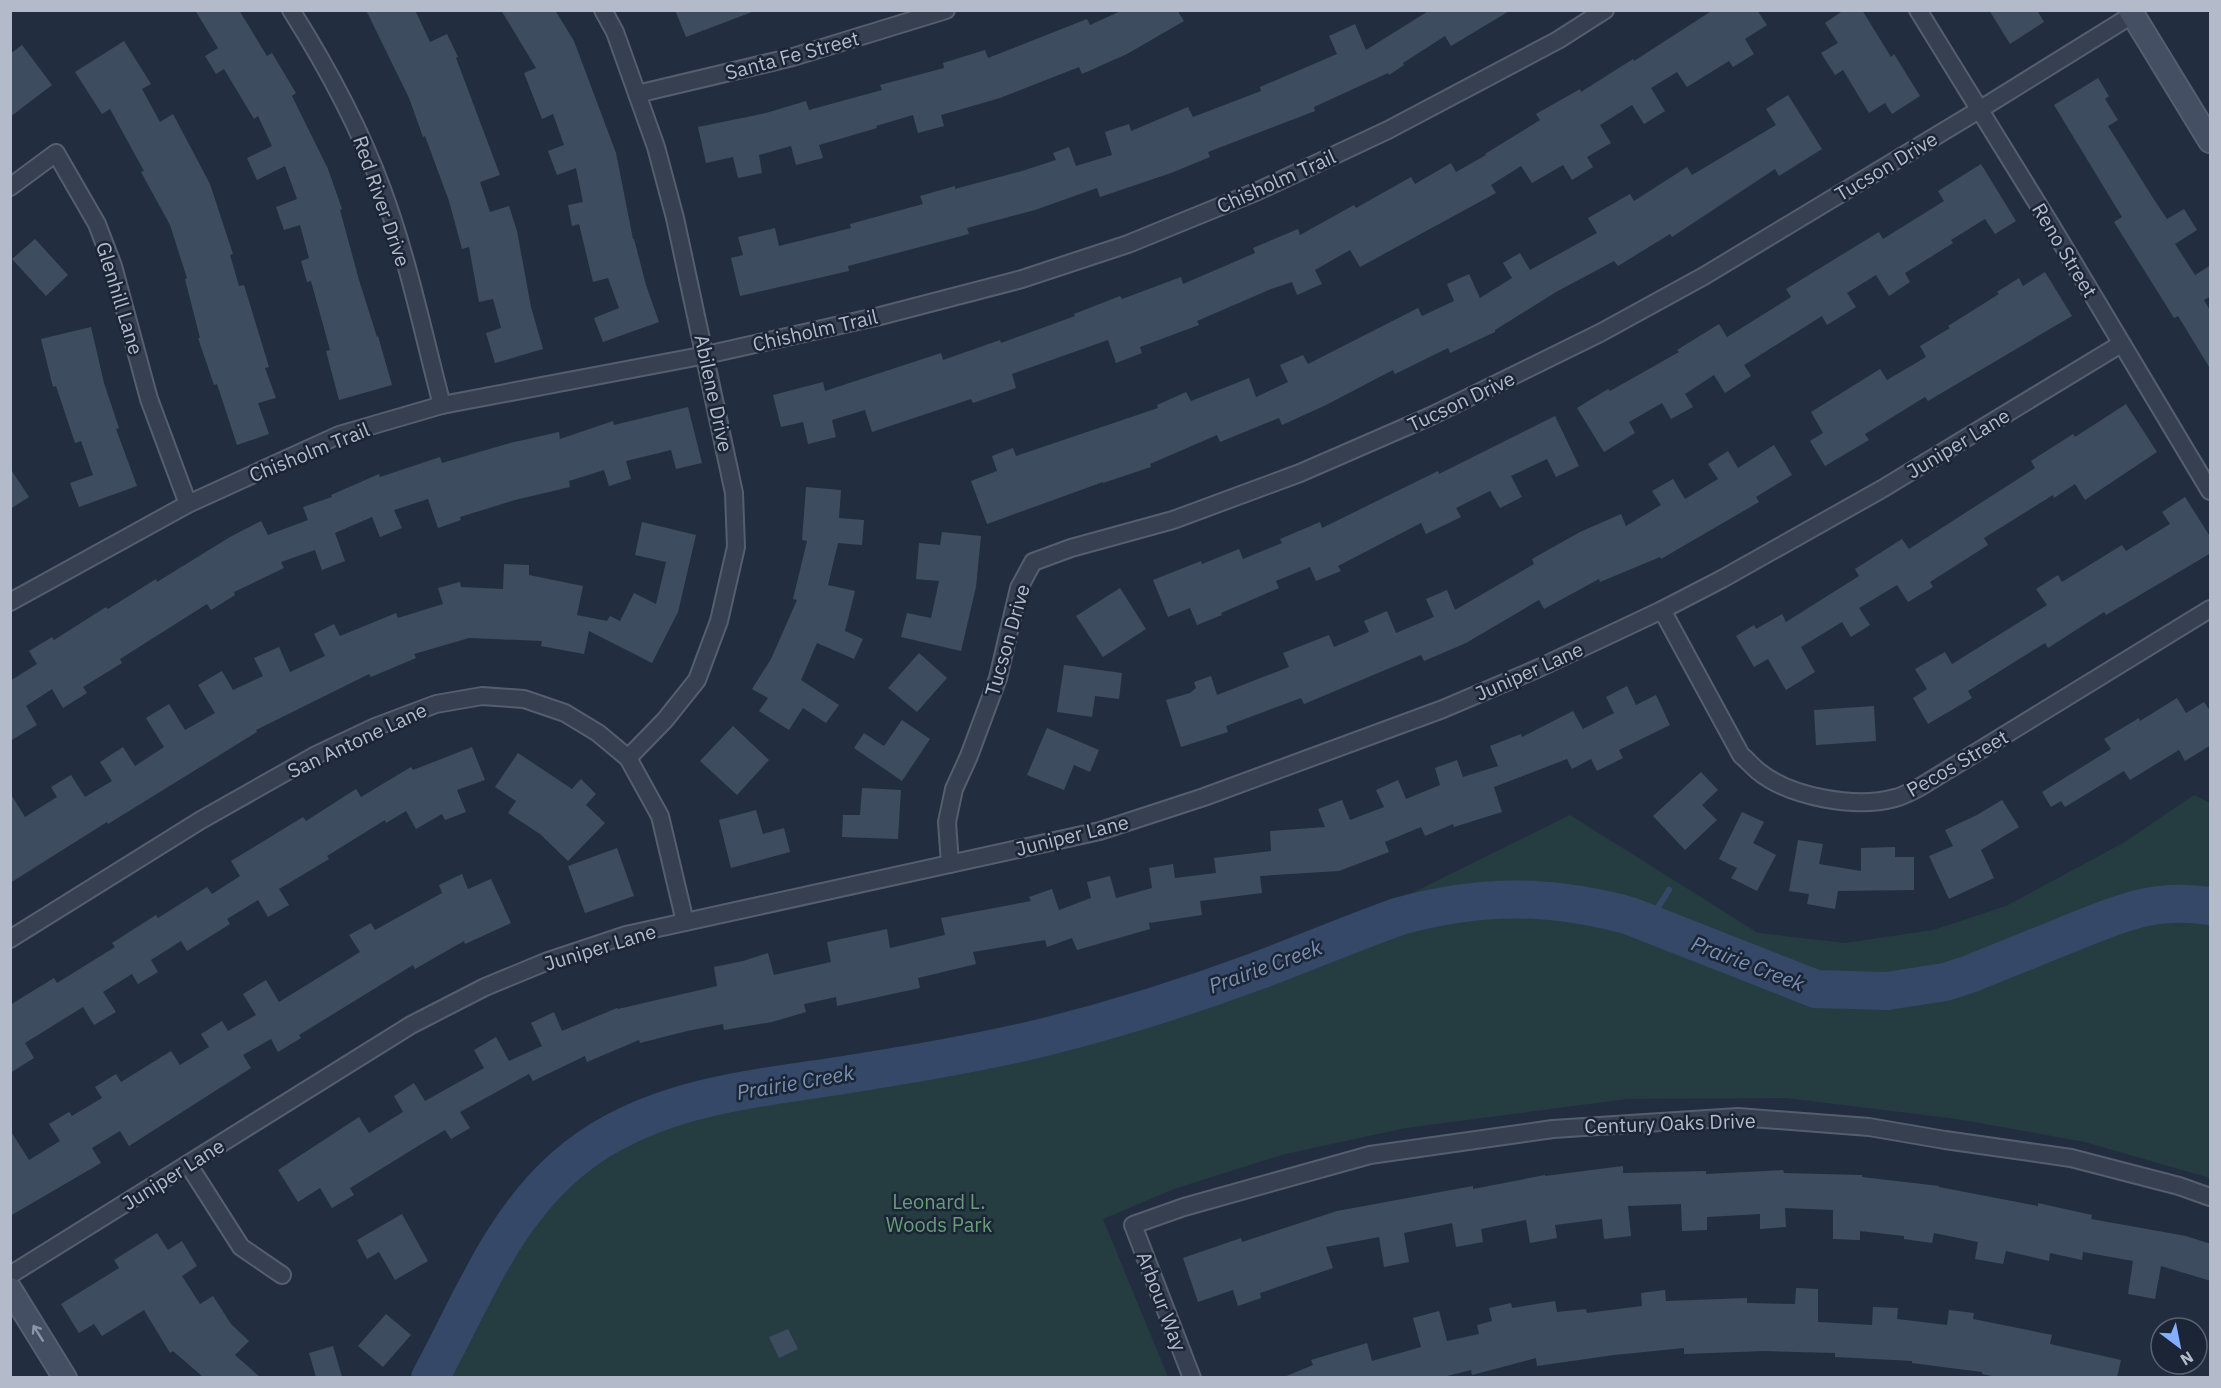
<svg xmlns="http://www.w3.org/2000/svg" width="2221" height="1388" viewBox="0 0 2221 1388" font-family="'IBM Plex Sans',sans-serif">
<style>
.green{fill:#253d41}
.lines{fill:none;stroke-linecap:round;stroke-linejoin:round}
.stream{stroke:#354868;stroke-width:6}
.river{stroke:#354868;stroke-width:38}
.building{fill:#3e4c60}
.street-casing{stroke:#555e6e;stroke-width:20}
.secondary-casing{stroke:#555e6e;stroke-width:26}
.street{stroke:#374050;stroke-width:16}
.secondary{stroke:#444f63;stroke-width:22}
.oneway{stroke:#8c95a7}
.labels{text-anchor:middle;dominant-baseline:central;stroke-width:5;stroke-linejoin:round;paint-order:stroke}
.street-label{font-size:20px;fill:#b3bbcb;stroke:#1c2535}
.park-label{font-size:20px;fill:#689e77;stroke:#1c2535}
.water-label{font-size:21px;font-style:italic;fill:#788fb4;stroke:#1c2535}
</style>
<rect width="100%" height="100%" fill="#222e40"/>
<polygon class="green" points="2194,795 2210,803 2210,1178 2085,1142 1957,1119 1786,1098 1627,1099 1406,1128 1285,1154 1174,1189 1103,1219 1168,1377 428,1378 498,1226 589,1135 680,1091 862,1057 982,1040 1176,988 1388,905 1570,815 1758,933 1845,943 1933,930 2006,906 2123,843"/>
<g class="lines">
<polyline class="stream" points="1648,923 1669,890"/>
<path class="river" d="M 430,1378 C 470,1305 500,1224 563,1168 C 640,1098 747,1090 844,1075 C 911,1064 979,1053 1045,1037 C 1117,1019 1187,997 1257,971 C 1305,953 1352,933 1400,916 C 1481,894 1549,894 1630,916 L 1816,989 L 1887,991 L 1945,982 L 1970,974 C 2001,961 2032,949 2064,936 C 2116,915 2152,897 2210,906"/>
</g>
<g class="building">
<polygon points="195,10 239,10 267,56 272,53 296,93 292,96 328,169 342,209 340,210 359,280 377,337 378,336 392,385 339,400 326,351 330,350 311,281 307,282 301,261 309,258 300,225 284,230 276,207 297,199 285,166 257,180 247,158 272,146 258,116 254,119 224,69 216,74 205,56 218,48"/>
<polygon points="366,10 415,10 430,42 447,34 458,57 456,58 500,175 480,182 490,212 509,206 517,231 531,307 543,349 495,363 486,333 501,328 493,299 479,302 469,247 462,249 449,201 425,136 423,137 409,98"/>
<polygon points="501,10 555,10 574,41 616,153 633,239 634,239 646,285 659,322 603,342 594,318 619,308 608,278 593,282 579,224 572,226 568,205 583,202 576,168 557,175 548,151 564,145 553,114 542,119 524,73 536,68"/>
<polygon points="675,10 751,10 752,12 686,37"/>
<polygon points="1123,10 1177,10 1184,21 1127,54 1082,74 1079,67 1000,98 941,115 944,126 918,133 913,115 876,126 877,128 819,145 823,158 796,165 791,146 759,155 762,173 738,178 733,157 706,163 698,127 766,113 806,101 809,110 882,90 880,85 944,68 943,63 985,50 988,58 1087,19 1090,25"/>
<polygon points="1430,10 1511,10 1451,46 1445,36 1403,63 1404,65 1389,75 1388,73 1314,107 1315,111 1208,152 1210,157 1171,173 1100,197 1097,188 1035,210 967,228 969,234 848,266 849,271 740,296 731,258 743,255 738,237 775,228 779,246 851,228 850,224 923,204 920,196 955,186 955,189 1022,171 1056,160 1053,153 1069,147 1076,166 1112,155 1105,132 1129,124 1131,131 1188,107 1193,117 1261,91 1260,87 1337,54 1329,36 1355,24 1366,50"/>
<polygon points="1713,10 1757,10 1767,25 1745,39 1754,54 1733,67 1729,61 1687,87 1677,72 1651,88 1665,111 1644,124 1632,105 1600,125 1611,143 1587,157 1593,167 1572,180 1563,165 1532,183 1521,166 1491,185 1496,193 1360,267 1350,250 1315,270 1322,284 1297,295 1292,282 1271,289 1197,321 1199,325 1140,347 1142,353 1116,363 1108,340 1012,374 1016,388 973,403 971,399 872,432 865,410 832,420 836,437 808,444 803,422 781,427 773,395 823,382 825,391 941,353 943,360 1000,340 1001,343 1075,316 1074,314 1120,296 1122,299 1181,277 1183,284 1255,253 1253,248 1298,229 1300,235 1354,205 1356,208 1411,177 1415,184 1451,163 1456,172 1486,155 1485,154 1540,120 1536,114 1580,89 1581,92 1633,59 1634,61"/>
<polygon points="1844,10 1862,10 1891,57 1894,54 1920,96 1892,114 1885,103 1869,113 1843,70 1835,75 1821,53 1838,43 1825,23"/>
<polygon points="1989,10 2037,10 2044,22 2010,44"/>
<polygon points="124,41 151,84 142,89 160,122 173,114 210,184 233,254 230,255 239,286 244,285 269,367 265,368 276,398 258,403 269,434 237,445 217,384 214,385 198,338 200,338 185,279 187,278 170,225 141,172 144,171 110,109 102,114 75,72"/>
<polygon points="22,45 52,85 10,117 10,54"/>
<polygon points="2098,78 2109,96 2105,99 2118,120 2108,126 2153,198 2167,219 2184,209 2197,230 2175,244 2195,275 2211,265 2211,296 2204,300 2211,312 2211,370 2178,316 2174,318 2114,222 2122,217 2054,105"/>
<polygon points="1788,95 1822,149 1779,176 1775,169 1672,237 1670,234 1618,266 1614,261 1556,292 1495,330 1495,332 1450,353 1448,348 1395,374 1393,370 1326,405 1282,425 1279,418 1220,442 1217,435 1150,464 1151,467 1103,483 1103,482 987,524 971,481 997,471 992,456 1013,448 1016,456 1158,408 1157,405 1186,392 1191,401 1249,378 1256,397 1288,382 1280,365 1303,355 1308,364 1418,308 1422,316 1454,301 1447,284 1469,274 1480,298 1512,278 1503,263 1520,253 1530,270 1597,233 1588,218 1630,194 1634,201 1687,167 1692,175 1776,125 1766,109"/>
<polygon points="1981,164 2016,221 1995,234 1985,219 1951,240 1953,243 1905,273 1910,282 1889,296 1876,275 1847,293 1856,307 1827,325 1822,316 1744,365 1751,376 1725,393 1714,375 1685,394 1693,407 1671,419 1662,403 1629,422 1635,433 1604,452 1577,408 1608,389 1610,391 1679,352 1677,350 1719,324 1727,337 1791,297 1786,289 1879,232 1883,239 1944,201 1938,191"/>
<polygon points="35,239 68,275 46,296 12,259"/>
<polygon points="2045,272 2072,316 1928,401 1925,397 1865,434 1869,440 1825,466 1810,441 1823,433 1811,412 1880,369 1887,380 1926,357 1920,346 1950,328 1948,326 1999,294 1997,292 2019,278 2023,286"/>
<polygon points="91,327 104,383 119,428 116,429 137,486 79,507 70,483 93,475 81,441 75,443 56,386 53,387 41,339"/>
<polygon points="2126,404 2157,452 2085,500 2075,484 2054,498 2053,495 1984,538 1988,545 1930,582 1933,587 1908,602 1897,585 1859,608 1870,625 1851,637 1842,622 1801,647 1815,672 1786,690 1768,659 1754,667 1736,636 1754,625 1756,629 1782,614 1786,622 1859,576 1855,569 1902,539 1909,549 2035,468 2031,461 2073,434 2075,437"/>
<polygon points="688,407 702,463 676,469 671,450 626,461 631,479 609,486 604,470 569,481 570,487 515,500 460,517 461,520 438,528 428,499 394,510 402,528 380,537 372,517 335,533 345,561 322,570 315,550 281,562 284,568 234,592 235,595 211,610 207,604 120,659 122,663 83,687 87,693 63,708 52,689 26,706 37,725 10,741 10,681 37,664 29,651 52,637 54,640 106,607 108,609 156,579 157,582 230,537 261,521 268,535 308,520 303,507 332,497 331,495 379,474 380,477 440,457 442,463 510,443 559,432 560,439 613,421 614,425"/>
<polygon points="1555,416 1579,466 1556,477 1547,459 1511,476 1522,497 1500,508 1490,491 1456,508 1461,517 1426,534 1421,523 1338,566 1341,571 1316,581 1310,567 1276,581 1279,588 1221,613 1222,615 1197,625 1190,608 1168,617 1153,580 1201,561 1202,564 1239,549 1243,559 1282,543 1280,539 1320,522 1322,528 1438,471 1439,474"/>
<polygon points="1774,445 1792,475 1756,497 1759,502 1661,559 1660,557 1600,582 1599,579 1544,609 1539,600 1466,643 1424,661 1421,655 1304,704 1301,698 1226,726 1228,732 1181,747 1166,700 1190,693 1196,688 1194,682 1211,676 1217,695 1289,667 1283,653 1329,635 1334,647 1369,632 1364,621 1387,611 1396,633 1434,617 1426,599 1447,590 1455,610 1534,564 1532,559 1580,532 1621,514 1626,526 1661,505 1652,491 1673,479 1685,499 1718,479 1708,464 1728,451 1738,468"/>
<polygon points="10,468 29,497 10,509"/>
<polygon points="806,487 841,490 839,518 864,520 862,545 838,543 828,585 855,591 845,631 863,639 854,659 817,643 801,680 839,705 826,723 803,708 789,730 759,711 768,698 752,689 771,659 797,600 793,599 807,541 802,540"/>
<polygon points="2185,497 2211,538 2211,553 2106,615 2104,612 2048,648 2045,643 1968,691 1972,698 1928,724 1913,698 1927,689 1915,669 1945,652 1952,664 2047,605 2036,589 2058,575 2062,582 2122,545 2126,551 2170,524 2162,512"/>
<polygon points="642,522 696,535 678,612 652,663 589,631 584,654 541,646 542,641 469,638 414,654 416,658 371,677 369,674 256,730 257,732 108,824 107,822 10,883 10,793 25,817 57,797 51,787 71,775 85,797 112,781 100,762 123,747 135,766 164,747 146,718 169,704 185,730 215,713 198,685 222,671 233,690 263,676 254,658 279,647 290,672 325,656 314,634 334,624 340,636 396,613 398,618 443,604 438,588 460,582 461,587 503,589 504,564 529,565 529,575 583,586 577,615 607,621 610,616 620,621 634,593 656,604 666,562 635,555"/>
<polygon points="942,532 981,536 976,587 961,651 901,637 907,613 931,618 939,581 916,579 919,543 940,545"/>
<polygon points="1120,588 1146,629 1103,657 1076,616"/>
<polygon points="919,653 947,678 917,712 888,688"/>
<polygon points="1064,665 1122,673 1119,699 1095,696 1092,717 1057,712"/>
<polygon points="1627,686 1636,705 1656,695 1670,725 1619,750 1623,758 1597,771 1591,759 1572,769 1567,759 1494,787 1502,812 1454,827 1453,824 1425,836 1421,827 1385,842 1389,852 1339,871 1260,876 1262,893 1200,901 1202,915 1149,923 1150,929 1077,950 1072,938 1047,947 1045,940 973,952 976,964 918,978 920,988 837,1006 836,997 804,1004 806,1012 772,1022 724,1030 723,1024 687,1031 640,1043 639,1040 587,1062 585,1056 533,1081 529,1074 460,1112 470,1128 451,1139 445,1130 423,1143 350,1188 354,1195 332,1208 320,1188 298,1202 278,1170 359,1117 369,1133 403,1112 394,1096 414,1083 425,1101 484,1068 474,1050 496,1037 509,1061 542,1046 531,1023 554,1012 562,1031 617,1008 618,1009 717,986 714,967 743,961 768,953 774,975 831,962 827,942 887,929 890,948 945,935 941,918 1031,901 1029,897 1052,889 1059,910 1091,898 1087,882 1110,876 1116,898 1152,888 1149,868 1173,864 1175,878 1216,873 1214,858 1271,851 1270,831 1325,827 1318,809 1342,800 1350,820 1384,807 1376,790 1398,780 1406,799 1440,785 1435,768 1457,760 1463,777 1498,766 1490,746 1521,734 1522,737 1573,711 1583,729 1614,713 1606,697"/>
<polygon points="2177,698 2186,713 2204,702 2211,712 2211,745 2185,761 2179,750 2130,780 2124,771 2065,807 2061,801 2051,807 2042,792 2111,749 2104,739 2139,718 2140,721"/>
<polygon points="1874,706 1876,741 1816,745 1814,710"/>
<polygon points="902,720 930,739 902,781 854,748 864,733 884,746"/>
<polygon points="733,726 769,760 737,795 700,761"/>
<polygon points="1047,728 1099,750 1090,772 1074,765 1064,790 1027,775"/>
<polygon points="472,747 485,780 457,790 466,812 445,820 442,814 416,829 406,811 386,823 385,820 327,856 329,859 279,889 289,905 268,917 258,900 227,919 230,924 187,951 181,941 151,960 158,972 138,984 132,974 103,992 116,1012 94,1025 83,1007 25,1043 34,1058 10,1073 10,1005 54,978 57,983 115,947 112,943 156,915 158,918 207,887 212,894 240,876 231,861 303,817 306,821 356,789 361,797 411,767 413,770"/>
<polygon points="518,753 572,789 581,779 596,794 586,805 605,823 568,861 540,834 508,813 516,801 495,787"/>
<polygon points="1701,772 1718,790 1702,805 1717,820 1685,850 1653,816"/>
<polygon points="862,788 901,790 898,839 842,837 843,815 860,815"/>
<polygon points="2002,800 2019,827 1981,850 1994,878 1949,899 1929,856 1953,846 1945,830 1977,815"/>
<polygon points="756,810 763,834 784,828 790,852 731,868 719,820"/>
<polygon points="1742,812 1764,822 1753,843 1776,855 1757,891 1731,878 1737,868 1719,859"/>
<polygon points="1798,840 1823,844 1819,864 1861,871 1861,848 1895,847 1895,857 1914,857 1914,890 1838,891 1835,909 1807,904 1809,894 1789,891"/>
<polygon points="617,848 634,896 585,913 568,866"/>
<polygon points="462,874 468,889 491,879 511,923 465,944 464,941 415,969 413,965 299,1035 301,1038 278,1052 271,1039 243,1055 251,1068 129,1146 120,1131 92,1148 101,1163 10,1216 10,1130 29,1160 60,1141 49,1124 69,1112 72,1116 102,1098 95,1087 116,1074 121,1082 171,1051 180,1065 209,1047 201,1034 222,1021 228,1031 256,1015 243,994 266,980 279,1002 360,952 349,935 371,923 375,930 442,893 439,885"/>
<polygon points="1623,1166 1623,1173 1706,1171 1706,1174 1783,1170 1784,1173 1862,1175 1862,1177 1939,1186 1939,1187 2038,1206 2038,1203 2092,1215 2091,1219 2186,1236 2211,1244 2211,1281 2161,1266 2155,1299 2128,1294 2133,1261 2083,1252 2082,1260 2050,1253 2049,1261 2006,1251 2003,1264 1975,1259 1978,1242 1934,1233 1932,1243 1904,1239 1904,1236 1860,1231 1860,1240 1833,1239 1833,1210 1785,1208 1786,1227 1760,1229 1760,1214 1707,1217 1707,1230 1682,1231 1681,1204 1628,1206 1631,1236 1604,1239 1602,1219 1555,1225 1557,1238 1530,1243 1526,1220 1481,1229 1483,1242 1456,1247 1452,1223 1404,1233 1409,1262 1384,1267 1379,1237 1326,1247 1333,1268 1260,1293 1261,1298 1238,1306 1233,1290 1198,1302 1183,1258 1241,1238 1242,1242 1337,1211 1473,1186 1473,1189 1545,1175 1545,1176"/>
<polygon points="402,1214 428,1261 395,1280 379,1252 367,1259 357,1240"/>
<polygon points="157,1233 168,1250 182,1241 197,1266 182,1276 200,1304 213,1296 231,1324 249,1341 235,1355 260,1377 203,1377 173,1351 170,1353 144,1310 102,1336 94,1324 79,1333 61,1304 119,1268 114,1260"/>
<polygon points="1796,1288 1818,1289 1818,1322 1872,1325 1873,1307 1898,1308 1897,1319 1947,1325 1949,1310 1974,1313 1973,1319 2052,1335 2050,1344 2121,1360 2117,1377 1997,1377 1982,1374 1982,1372 1912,1363 1912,1361 1835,1357 1835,1353 1764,1351 1684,1354 1684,1348 1614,1355 1537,1366 1536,1358 1472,1375 1471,1370 1443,1377 1284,1377 1313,1365 1311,1360 1367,1343 1372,1361 1421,1347 1413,1318 1439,1311 1447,1341 1479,1334 1477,1325 1492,1321 1489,1308 1511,1303 1512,1308 1555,1301 1557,1312 1586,1309 1587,1313 1642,1306 1641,1293 1665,1290 1666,1301 1747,1298 1747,1303 1795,1304"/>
<polygon points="386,1314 411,1335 383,1367 358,1346"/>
<polygon points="788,1329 798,1349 779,1358 769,1337"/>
<polygon points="333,1346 342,1377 316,1377 309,1353"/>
</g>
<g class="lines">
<g class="street-casing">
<g id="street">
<path d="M 291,10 C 327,67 359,126 382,189 C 408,259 423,333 442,405"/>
<polyline points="603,10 615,32 656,147 675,218 734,493 736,547 719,621 697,680 665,720 628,758"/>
<polyline points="1918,10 2052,227 2210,491"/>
<polyline points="637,94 793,57 946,10"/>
<polyline points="10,187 56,153 97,224 113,266 149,399 188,504"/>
<polyline points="10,602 188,504 339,435 442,405 706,355 880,316 1022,279 1128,244 1258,191 1388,130 1558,40 1605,10"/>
<path d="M 1662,610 L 1741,755 C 1747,760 1752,766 1758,771 C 1790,797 1855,809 1895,798 C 1903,796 1912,791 1920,787 L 2210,609"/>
<polyline points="950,864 947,822 954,789 969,756 998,678 1019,588 1033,562 1071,548 1173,520 1300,473 1431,416 1600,333 1704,276 1979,110 2132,15"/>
<polyline points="10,939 201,820 316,755 375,727 436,704 482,696 524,699 565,713 598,733 628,758 660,816 685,922"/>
<polyline points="188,1164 241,1247 282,1275"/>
<polyline points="10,1275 411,1025 485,987 548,961 626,935 1100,831 1204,797 1443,709 1539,668 1662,610 1722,579 1882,489 2121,344"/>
<polyline points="1192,1378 1133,1225 1184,1207 1370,1155 1553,1129 1738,1117 1869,1127 1945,1140 2071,1158 2179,1186 2210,1197"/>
</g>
</g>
<g class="secondary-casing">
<g id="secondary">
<polyline points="2130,10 2210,141"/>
<polyline points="10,1289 65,1378"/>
</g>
</g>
<use href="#street" class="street"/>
<use href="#secondary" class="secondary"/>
</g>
<defs><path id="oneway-shaft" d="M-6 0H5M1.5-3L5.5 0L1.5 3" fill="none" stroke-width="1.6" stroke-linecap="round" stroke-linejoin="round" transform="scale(1.5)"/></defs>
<use class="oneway" href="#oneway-shaft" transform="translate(38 1333) rotate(-122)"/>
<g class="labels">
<g class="street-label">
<text transform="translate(792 55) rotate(-15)">Santa Fe Street</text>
<text transform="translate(1886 166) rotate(-31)">Tucson Drive</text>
<text transform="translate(1276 181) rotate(-24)">Chisholm Trail</text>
<text transform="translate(382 201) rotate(71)">Red River Drive</text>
<text transform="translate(2065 250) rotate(59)">Reno Street</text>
<text transform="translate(120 298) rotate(73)">Glenhill Lane</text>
<text transform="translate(815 330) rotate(-13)">Chisholm Trail</text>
<text transform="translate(714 393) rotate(78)">Abilene Drive</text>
<text transform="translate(1461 401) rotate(-25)">Tucson Drive</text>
<text transform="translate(1958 443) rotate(-31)">Juniper Lane</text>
<text transform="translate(309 452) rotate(-22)">Chisholm Trail</text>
<text transform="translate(1007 640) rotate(-74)">Tucson Drive</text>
<text transform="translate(1529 671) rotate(-24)">Juniper Lane</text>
<text transform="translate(357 740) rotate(-25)">San Antone Lane</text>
<text transform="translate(1957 763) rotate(-30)">Pecos Street</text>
<text transform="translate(1072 835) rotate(-14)">Juniper Lane</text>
<text transform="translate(600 947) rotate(-17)">Juniper Lane</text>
<text transform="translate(1670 1123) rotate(-2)">Century Oaks Drive</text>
<text transform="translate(173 1174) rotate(-32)">Juniper Lane</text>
<text transform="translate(1162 1301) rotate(69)">Arbour Way</text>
</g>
<g class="park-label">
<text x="939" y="1201">Leonard L.<tspan x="939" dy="23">Woods Park</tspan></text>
</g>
<g class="water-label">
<text transform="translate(1748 963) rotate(21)">Prairie Creek</text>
<text transform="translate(1265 966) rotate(-20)">Prairie Creek</text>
<text transform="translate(795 1082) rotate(-10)">Prairie Creek</text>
</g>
</g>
<rect width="2221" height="1388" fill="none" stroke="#b3bbcb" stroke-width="24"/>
<g transform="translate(2179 1346) rotate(148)"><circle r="28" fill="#1c2535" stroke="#586171" stroke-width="1.5"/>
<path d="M0-4.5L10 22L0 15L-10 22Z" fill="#84aeff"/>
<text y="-9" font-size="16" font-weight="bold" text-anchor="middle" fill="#b3bbcb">N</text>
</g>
</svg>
